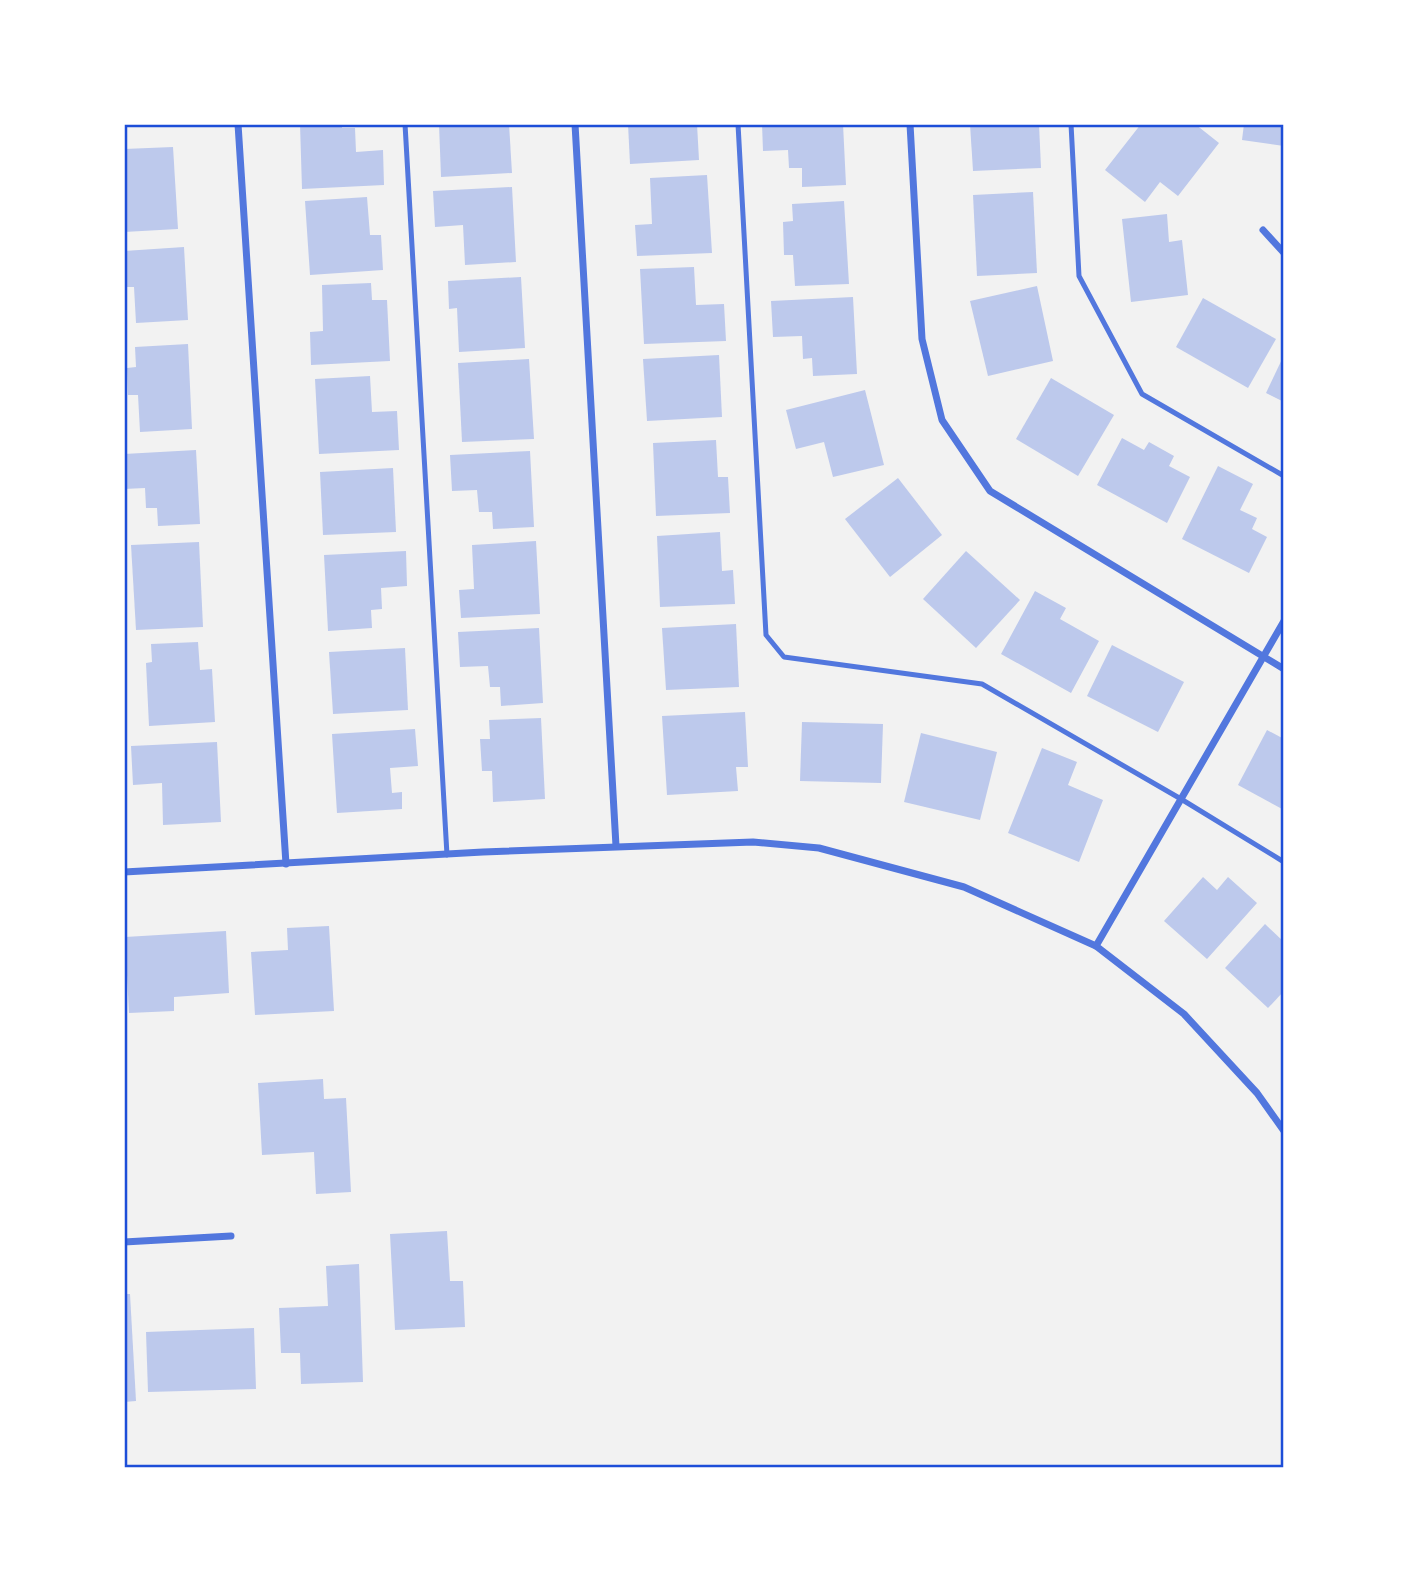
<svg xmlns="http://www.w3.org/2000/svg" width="1408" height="1592" viewBox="0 0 1408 1592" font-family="'Archivo Narrow',sans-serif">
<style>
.building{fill:#bdc9ec}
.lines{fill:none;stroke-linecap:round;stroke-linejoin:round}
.service{stroke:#5277de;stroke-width:5}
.minor{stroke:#5277de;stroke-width:7}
.neatline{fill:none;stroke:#1d4ed8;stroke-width:2.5}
</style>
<rect width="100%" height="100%" fill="#f2f2f2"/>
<g class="building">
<polygon points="300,124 342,124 342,128 355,128 356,152 383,150 384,185 302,189"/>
<polygon points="439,124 509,124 512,173 441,177"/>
<polygon points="628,124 697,124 699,160 630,164"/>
<polygon points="762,124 843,124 846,185 802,187 802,168 789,168 788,150 763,151"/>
<polygon points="970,124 1039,124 1041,168 973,171"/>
<polygon points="1141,124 1195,124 1219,143 1178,196 1160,182 1145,202 1105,170"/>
<polygon points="1244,124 1284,124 1284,146 1242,140"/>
<polygon points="173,147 178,229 124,232 124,149"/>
<polygon points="707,175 712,253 637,256 635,225 652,224 650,178"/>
<polygon points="512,187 516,262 465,265 463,225 435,227 433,191"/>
<polygon points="1033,192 1037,273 977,276 973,195"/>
<polygon points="367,197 370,235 381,235 383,270 310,275 305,201"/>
<polygon points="844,201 849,284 795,286 793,255 784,255 783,222 793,221 792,204"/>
<polygon points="1167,214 1169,242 1182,240 1188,295 1131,302 1122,219"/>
<polygon points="184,247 188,320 136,323 134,287 124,287 124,251"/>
<polygon points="694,267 696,305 724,304 726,341 644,344 640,269"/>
<polygon points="521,277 525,348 459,352 457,308 449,309 448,281"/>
<polygon points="371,283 372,300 387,300 390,361 311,365 310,332 323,331 322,285"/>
<polygon points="1037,286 1053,361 988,376 970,301"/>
<polygon points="853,297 857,374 813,376 812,358 803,359 802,336 773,337 771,301"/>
<polygon points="1203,298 1276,339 1248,388 1176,347"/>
<polygon points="188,344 192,429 140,432 138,395 128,395 127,368 136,367 135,347"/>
<polygon points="719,355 722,417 647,421 643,359"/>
<polygon points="1284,355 1284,402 1266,393"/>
<polygon points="529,359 534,439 462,442 458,363"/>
<polygon points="370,376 372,412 397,411 399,450 319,454 315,379"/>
<polygon points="1051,378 1114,415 1078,476 1016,439"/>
<polygon points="865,390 884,465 833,477 824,442 796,449 786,410"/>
<polygon points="1122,438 1144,450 1149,442 1174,456 1169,466 1190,477 1167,523 1097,485"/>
<polygon points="716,440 718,477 728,477 730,513 656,516 653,443"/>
<polygon points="196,450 200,524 158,526 157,508 146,508 145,488 124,489 124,454"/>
<polygon points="530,451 534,527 493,529 492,512 479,512 477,490 452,491 450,455"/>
<polygon points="1218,466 1253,484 1240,510 1257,518 1252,529 1267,537 1249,573 1182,539"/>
<polygon points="393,468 396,532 323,535 320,472"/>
<polygon points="898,478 942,535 890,577 845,519"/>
<polygon points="720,532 722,571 733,570 735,604 660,607 657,536"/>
<polygon points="536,541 540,614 461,618 459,590 474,589 472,545"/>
<polygon points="199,542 203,627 136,630 131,545"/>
<polygon points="406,551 407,586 381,588 382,609 371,610 372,628 328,631 324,555"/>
<polygon points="966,551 1020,600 976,648 923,599"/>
<polygon points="1035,591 1066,608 1060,619 1099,641 1071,693 1001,654"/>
<polygon points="736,624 739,687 666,690 662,628"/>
<polygon points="539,628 543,703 501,706 500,687 490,687 488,666 460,667 458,632"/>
<polygon points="198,642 200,670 212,669 215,722 149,726 146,663 152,662 151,644"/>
<polygon points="1112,645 1184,682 1158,732 1087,696"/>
<polygon points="405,648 408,710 333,714 329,652"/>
<polygon points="745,712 748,767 736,767 738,791 667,795 662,716"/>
<polygon points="541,718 545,799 493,802 492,771 482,771 480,739 490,739 489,720"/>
<polygon points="802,722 883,724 881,783 800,781"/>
<polygon points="415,729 418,766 390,768 392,793 402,792 402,809 337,813 332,734"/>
<polygon points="1267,730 1284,739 1284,810 1238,785"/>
<polygon points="921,733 997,752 980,820 904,802"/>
<polygon points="217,742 221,822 163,825 162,783 133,785 131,746"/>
<polygon points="1042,748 1077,762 1068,785 1103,800 1079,862 1008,833"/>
<polygon points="1203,877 1217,890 1228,877 1257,903 1207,959 1164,921"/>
<polygon points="1265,924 1284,942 1284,991 1268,1008 1225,968"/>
<polygon points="329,926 334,1011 255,1015 251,952 288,950 287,928"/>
<polygon points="226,931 229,993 174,997 174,1011 129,1013 125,937"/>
<polygon points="323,1079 324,1099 346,1098 351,1192 316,1194 314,1152 262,1155 258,1083"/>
<polygon points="447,1231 450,1281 463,1281 465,1327 395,1330 390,1234"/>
<polygon points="359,1264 363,1382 301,1384 300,1353 281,1353 279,1308 328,1306 326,1266"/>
<polygon points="124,1294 130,1294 136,1401 124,1402"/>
<polygon points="254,1328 256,1389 148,1392 146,1332"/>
</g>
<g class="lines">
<g class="service">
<polyline points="405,124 447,855"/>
<polyline points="738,124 766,635 784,657 982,684 1181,799 1284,862"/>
<polyline points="1071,124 1079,276 1142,394 1284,476"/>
</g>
<g class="minor">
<polyline points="238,124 286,864"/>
<polyline points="575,124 616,846"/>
<polyline points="910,124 922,339 942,420 990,491 1284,669"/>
<polyline points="1263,230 1284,253"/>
<polyline points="1284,621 1096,946 1184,1014 1257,1093 1284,1131"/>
<polyline points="124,872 483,852 753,842 819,848 964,887 1096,946"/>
<polyline points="124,1242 231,1236"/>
</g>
</g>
<rect width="1408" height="1592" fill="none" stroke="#ffffff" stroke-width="252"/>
<rect x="126" y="126" width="1156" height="1340" class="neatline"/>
</svg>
